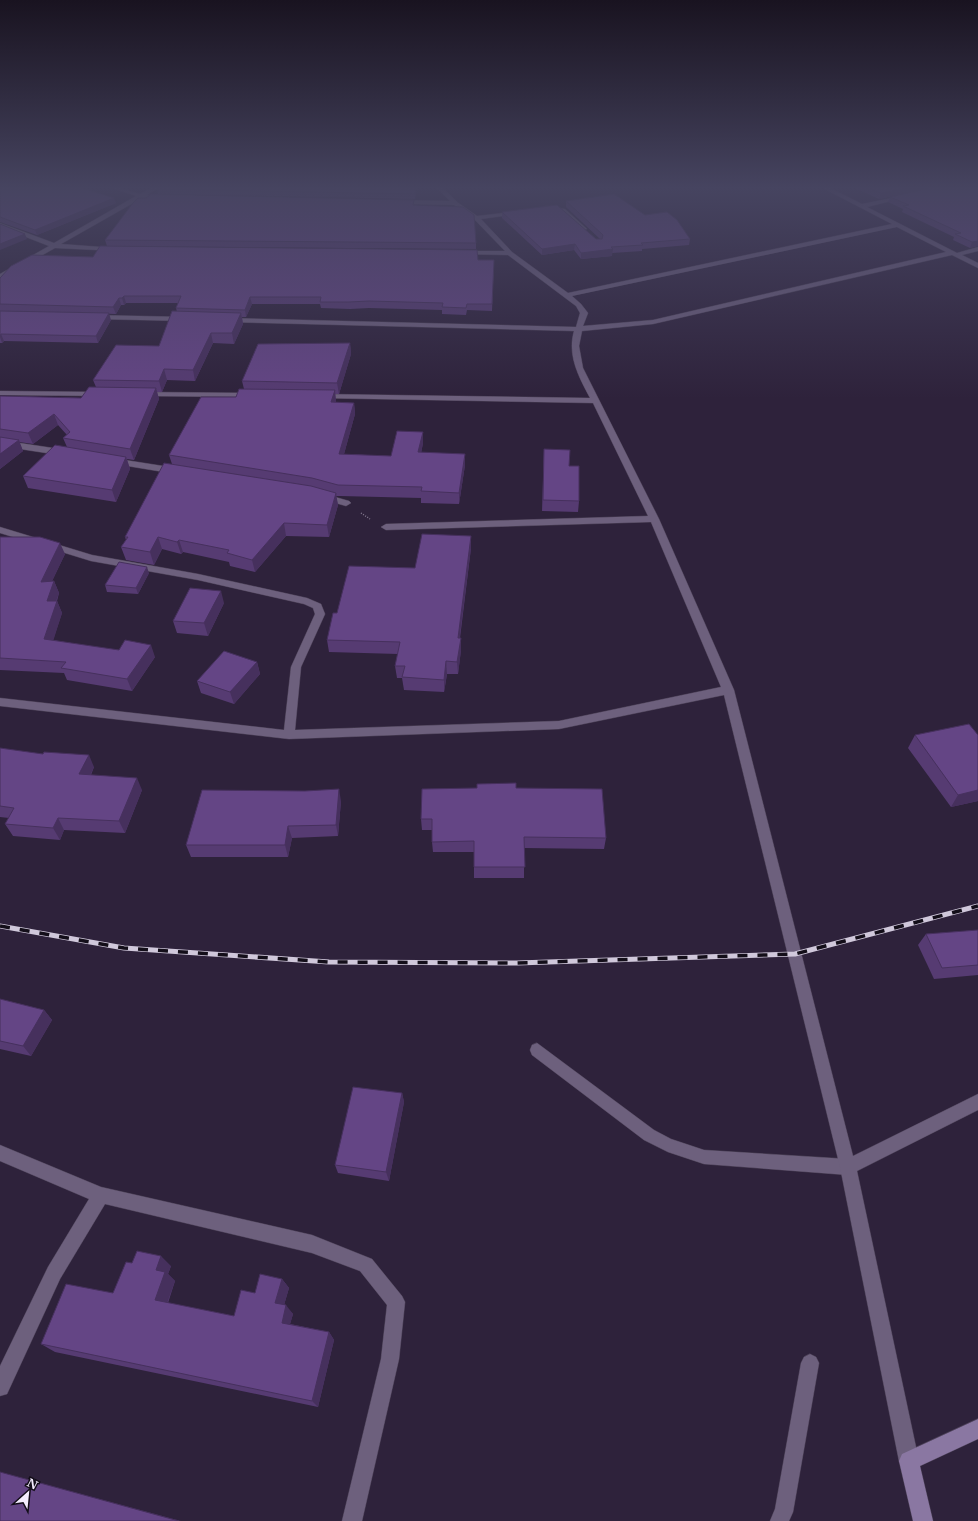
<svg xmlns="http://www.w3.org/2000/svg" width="978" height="1521" viewBox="0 0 978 1521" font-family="'Libre Baskerville',serif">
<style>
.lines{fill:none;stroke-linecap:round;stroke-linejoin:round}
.lane-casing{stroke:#4b4056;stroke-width:1}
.street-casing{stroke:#4b4056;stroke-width:1}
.secondary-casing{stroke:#4b4056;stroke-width:1}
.path{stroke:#82788e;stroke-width:1.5;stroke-dasharray:1 1.5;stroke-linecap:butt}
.lane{fill:#6d607d;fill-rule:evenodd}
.street{fill:#6d607d;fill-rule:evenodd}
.secondary{fill:#8a77a2;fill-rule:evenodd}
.rail-casing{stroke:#d0c8db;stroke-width:5}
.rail{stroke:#130e19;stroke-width:3.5;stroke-dasharray:10;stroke-linecap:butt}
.wall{fill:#563b72}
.shaded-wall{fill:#46305d}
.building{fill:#644585;stroke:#46305d}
</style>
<rect width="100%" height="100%" fill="#2e223b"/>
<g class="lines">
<g class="lane-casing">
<g id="lane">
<polygon points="537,1043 654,1130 671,1139 704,1150 848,1159 853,1162 856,1167 853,1172 848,1175 704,1164 668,1152 644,1140 532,1055 530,1050 532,1045"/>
<polygon points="810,1354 816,1357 819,1363 793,1512 789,1521 770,1521 775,1509 801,1363 804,1357"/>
</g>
</g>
<g class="street-casing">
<g id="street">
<polygon points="106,186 113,186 140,194 155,186 161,186 147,195 167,197 164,199 142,198 61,244 115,248 117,249 117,251 55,248 0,279 0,274 49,246 0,227 0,223 54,243 136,196"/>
<path d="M 435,186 L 441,186 L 457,202 L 477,216 L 520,211 L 520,213 L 518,214 L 481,219 L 512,252 L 568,293 L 892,224 L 819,186 L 826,186 L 862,204 L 907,195 L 907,197 L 867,207 L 957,253 L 978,247 L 978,251 L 962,255 L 978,263 L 978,268 L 952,255 L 653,324 L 582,331 L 579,346 L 583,368 L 659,519 L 734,690 L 853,1156 L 978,1094 L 978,1110 L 857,1171 L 919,1461 L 916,1468 L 909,1471 L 902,1468 L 899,1461 L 840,1167 L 724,695 L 559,729 L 289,739 L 0,706 L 0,698 L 284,730 L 291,667 L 315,614 L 313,608 L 304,604 L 198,580 L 91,561 L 0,533 L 0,527 L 92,555 L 198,574 L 307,598 L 321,604 L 325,614 L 301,667 L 295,730 L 559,721 L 721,687 L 651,522 L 386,530 L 381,527 L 386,524 L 648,516 L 593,403 L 319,398 L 315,396 L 319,394 L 590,398 C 579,377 567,356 574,331 L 227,322 L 223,320 L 227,318 L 576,327 L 580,313 L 576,306 L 508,255 L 459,254 L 458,253 L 461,251 L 505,251 L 474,219 L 454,205 L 398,204 L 395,202 L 398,200 L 450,201 ZM 897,227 L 946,252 L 653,320 L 583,326 L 588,313 L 581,304 L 572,296 Z"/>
<polygon points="546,206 565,209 587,229 582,230 561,211 544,209 544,207"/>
<polygon points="92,315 185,317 189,319 185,321 95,319 91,317"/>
<polygon points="0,391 101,392 105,394 101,396 0,395"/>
<polygon points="140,392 253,393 257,395 253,397 143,396 140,396"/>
<polygon points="0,440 66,450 70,453 66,456 0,446"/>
<polygon points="112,458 176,468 180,471 176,474 109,463 108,461"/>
<polygon points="321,493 349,501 351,503 346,506 318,498 316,496"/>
<polygon points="0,1145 101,1187 312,1235 372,1259 402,1296 405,1302 399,1359 362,1521 342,1521 381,1359 387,1305 360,1271 312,1253 105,1204 60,1279 7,1394 0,1396 0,1366 48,1267 89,1199 0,1161"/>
</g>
</g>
<g class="secondary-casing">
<polygon id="secondary" points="978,1419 978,1439 920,1466 933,1521 913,1521 899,1461 902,1454"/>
</g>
<polyline class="path" points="361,513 370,519"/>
<use href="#lane" class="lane"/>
<use href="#street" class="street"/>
<use href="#secondary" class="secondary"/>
<g class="rail-casing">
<polyline id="rail" points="0,926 124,948 329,962 517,963 795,954 978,906"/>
</g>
<use href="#rail" class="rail"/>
</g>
<g class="wall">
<polygon points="0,186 116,203 37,235 0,222"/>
<polygon points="160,186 417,186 415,199 158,194 157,189"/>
<polygon points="858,186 937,186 879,199 857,189"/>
<polygon points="978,186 978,246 970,248 953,240 954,237 902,212 903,209 888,202 890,197"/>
<polygon points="414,200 414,205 476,243 476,249 107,246 105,240"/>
<polygon points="566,201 645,215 690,239 689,245 642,249 642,251 612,253 612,256 581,259 574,250 542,255 502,218 502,212 596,239 600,239 566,207"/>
<polygon points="93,257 494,260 492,311 467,310 466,315 442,314 442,310 369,308 350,309 321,308 320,304 252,304 246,317 242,317 243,324 234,344 213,343 195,381 167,380 162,392 157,392 159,399 134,460 127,459 130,469 116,502 28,488 23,476 67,447 63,438 67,435 58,425 33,444 19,442 23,451 0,469 0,396 81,398 96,387 93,380 159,346 177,312 176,308 178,303 126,303 124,305 121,305 116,314 0,311 0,278"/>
<polygon points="0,311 111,320 98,343 4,341 2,343 0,343"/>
<polygon points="350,343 351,354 339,394 335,394 336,402 354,403 355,414 344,454 391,456 423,432 423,443 421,453 465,454 465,465 459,504 421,503 421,498 340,496 336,496 338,505 329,537 286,536 255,572 230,566 229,562 183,552 181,554 162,549 154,565 126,560 121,547 126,540 125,537 172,464 169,455 236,397 244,389 242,381"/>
<polygon points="544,449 569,466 579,501 578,512 542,511"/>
<polygon points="471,536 471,548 460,638 461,638 461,650 458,674 447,674 444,692 404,690 402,678 397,678 395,666 398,654 329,652 327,640 415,568"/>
<polygon points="0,537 65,554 52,581 54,581 59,593 57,601 62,613 53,640 155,657 132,691 67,680 64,673 0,670"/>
<polygon points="149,573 138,594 107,592 105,585"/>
<polygon points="224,603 208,636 177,633 173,621"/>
<polygon points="257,662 260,674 234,704 201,693 197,681"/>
<polygon points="915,735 978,735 978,801 951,807 908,748"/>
<polygon points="0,748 94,767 91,775 142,790 125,833 64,830 60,840 13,836 5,824 9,818 0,817"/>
<polygon points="516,788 606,838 604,849 524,848 524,878 474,878 474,852 433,852 432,842 432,830 422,830 421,819"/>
<polygon points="341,801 338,836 292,838 288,857 191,857 186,845"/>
<polygon points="978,930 978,975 934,979 918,945 926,934"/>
<polygon points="0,999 44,1010 52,1020 31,1056 0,1049"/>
<polygon points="402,1093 404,1102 389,1181 338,1173 335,1165"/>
<polygon points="132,1263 171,1266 168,1274 175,1281 168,1303 234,1316 255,1293 282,1279 289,1288 284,1305 293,1314 290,1324 329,1332 334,1340 318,1407 55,1352 41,1344 113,1293"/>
</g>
<g class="shaded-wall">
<polygon points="416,186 417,186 415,199 415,194"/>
<polygon points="916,186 937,186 879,199 881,193"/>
<polygon points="114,198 116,203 37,235 35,230"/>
<polygon points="25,234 27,239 0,250 0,244"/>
<polygon points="978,241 978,246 970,248 972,242"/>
<polygon points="575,244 574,250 542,255 542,249"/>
<polygon points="613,249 612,256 581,259 581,253"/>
<polygon points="124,296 126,303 124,305 122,298"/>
<polygon points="250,297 252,304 246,317 245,310"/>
<polygon points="119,298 121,305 116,314 113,307"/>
<polygon points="109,313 111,320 98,343 96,336"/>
<polygon points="241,313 243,324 234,344 232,333"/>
<polygon points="211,333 213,343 195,381 193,370"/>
<polygon points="1,334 4,341 2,343 0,337 0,336"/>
<polygon points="350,343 351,354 339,394 337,383"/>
<polygon points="164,369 167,380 162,392 159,381"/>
<polygon points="156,388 159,399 134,460 130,449"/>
<polygon points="335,390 336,401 333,413 331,402"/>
<polygon points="354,403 355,414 341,465 339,454"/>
<polygon points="54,414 58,425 33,444 28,433"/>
<polygon points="423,432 423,443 419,464 418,452"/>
<polygon points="19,440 23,451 0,469 0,454"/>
<polygon points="465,454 465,465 459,504 459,493"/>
<polygon points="126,457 130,469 116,502 112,490"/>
<polygon points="336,493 338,505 329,537 327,525"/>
<polygon points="284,523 286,536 255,572 252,560"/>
<polygon points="471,536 471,548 458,650 458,638"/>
<polygon points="158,537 162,549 154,565 150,552"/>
<polygon points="179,540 183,552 181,554 177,542"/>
<polygon points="60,543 65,554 46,594 41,582"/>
<polygon points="147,567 149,573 138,594 136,588"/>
<polygon points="54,581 59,593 52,613 47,601"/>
<polygon points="221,591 224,603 208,636 204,623"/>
<polygon points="57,601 62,613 50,651 44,639"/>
<polygon points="461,638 461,650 458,674 457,662"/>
<polygon points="151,645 155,657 132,691 127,679"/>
<polygon points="446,661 447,674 444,692 444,680"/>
<polygon points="257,662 260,674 234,704 230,692"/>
<polygon points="89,755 94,767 85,786 79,774"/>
<polygon points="137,778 142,790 125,833 119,821"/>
<polygon points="339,789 341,801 338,836 336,825"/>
<polygon points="978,790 978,801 951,807 958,795"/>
<polygon points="58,818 64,830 60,840 53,828"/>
<polygon points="288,826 292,838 288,857 285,845"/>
<polygon points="44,1010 52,1020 31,1056 23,1046"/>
<polygon points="402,1093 404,1102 389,1181 386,1172"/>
<polygon points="161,1256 171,1266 168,1274 175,1281 165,1309 155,1300 156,1270"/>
<polygon points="282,1279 289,1288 282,1312 275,1303"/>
<polygon points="286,1305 293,1314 288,1331 282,1323"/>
<polygon points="329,1332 334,1340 318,1407 312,1401"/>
<polygon points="0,1472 181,1521 179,1521"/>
</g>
<g class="building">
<polygon points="0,186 76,186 114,198 35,230 0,217"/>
<polygon points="160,186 416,186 415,194 157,189"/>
<polygon points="862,186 916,186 881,193"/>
<polygon points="938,186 978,186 978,241 972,242 955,234 961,233 903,206 909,205 890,197"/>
<polygon points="151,194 414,200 413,205 463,207 474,215 476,243 105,240 133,203 138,198 146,198"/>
<polygon points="614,194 645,215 667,212 677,220 690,239 641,243 643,245 611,247 613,249 581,253 575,244 542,249 502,212 557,205 596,239 602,239 603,235 566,201"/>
<polygon points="0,224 25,234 0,244"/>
<polygon points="100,246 477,250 478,260 494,260 492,304 467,304 466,308 442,307 443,303 369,301 349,302 320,302 321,297 250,297 245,310 176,308 181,296 124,296 122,298 119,298 113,307 0,304 0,278 11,266 32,255 93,257"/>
<polygon points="0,311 109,313 96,336 1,334 0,336"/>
<polygon points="172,311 241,313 232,333 211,333 193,370 164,369 159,381 93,380 116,345 159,346"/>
<polygon points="350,343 337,383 242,381 258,344"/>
<polygon points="89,387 156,388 130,449 63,438 70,432 54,414 28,433 0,429 0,396 81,398"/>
<polygon points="239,389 335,390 331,402 354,403 339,454 391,456 397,431 423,432 418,452 465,454 459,493 421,491 422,487 338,485 312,478 169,455 201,397 236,397"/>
<polygon points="0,437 19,440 0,454"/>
<polygon points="55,445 126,457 112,490 23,476"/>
<polygon points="544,449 570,450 569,466 579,466 579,501 543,500"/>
<polygon points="164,463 311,486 336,493 327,525 284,523 252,560 227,553 229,550 179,540 177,542 158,537 150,552 121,547 128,537 125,537"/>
<polygon points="422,534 471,536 458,638 461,638 457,662 446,661 444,680 402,677 405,666 395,666 400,642 327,640 333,613 337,613 349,566 415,568"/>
<polygon points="0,537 40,537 60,543 41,582 54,581 47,601 57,601 44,639 119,650 125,640 151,645 127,679 61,668 66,662 0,658"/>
<polygon points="119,562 147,567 136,588 105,585"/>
<polygon points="190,588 221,591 204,623 173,621"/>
<polygon points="224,651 257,662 230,692 197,681"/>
<polygon points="969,724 978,735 978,790 958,795 915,735"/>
<polygon points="0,748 43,754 44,752 89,755 79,774 137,778 119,821 58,818 53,828 5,824 14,808 0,806"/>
<polygon points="516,783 516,788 602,789 606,838 524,837 525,867 474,867 474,841 432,842 432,819 421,819 422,789 477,788 477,784"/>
<polygon points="339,789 336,825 288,826 285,845 186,845 202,790 305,791"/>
<polygon points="978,930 978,965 942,968 926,934"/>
<polygon points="0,999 44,1010 23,1046 0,1041"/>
<polygon points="353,1087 402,1093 386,1172 335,1165"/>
<polygon points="137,1251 161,1256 156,1270 165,1272 155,1300 234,1316 241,1290 255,1293 260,1274 282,1279 275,1303 286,1305 282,1323 329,1332 312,1401 41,1344 66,1284 113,1293 126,1262 132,1263"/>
<polygon points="0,1472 179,1521 0,1521"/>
</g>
<linearGradient id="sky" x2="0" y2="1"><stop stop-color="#191320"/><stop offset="0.47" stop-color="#464460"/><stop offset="1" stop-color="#464460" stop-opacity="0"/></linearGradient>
<rect width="978" height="399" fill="url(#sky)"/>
<g transform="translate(28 1493) rotate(27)" stroke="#130e19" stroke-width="3" paint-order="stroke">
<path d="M0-3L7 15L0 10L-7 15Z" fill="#f4edfe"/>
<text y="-6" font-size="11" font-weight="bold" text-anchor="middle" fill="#f4edfe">N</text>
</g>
</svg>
